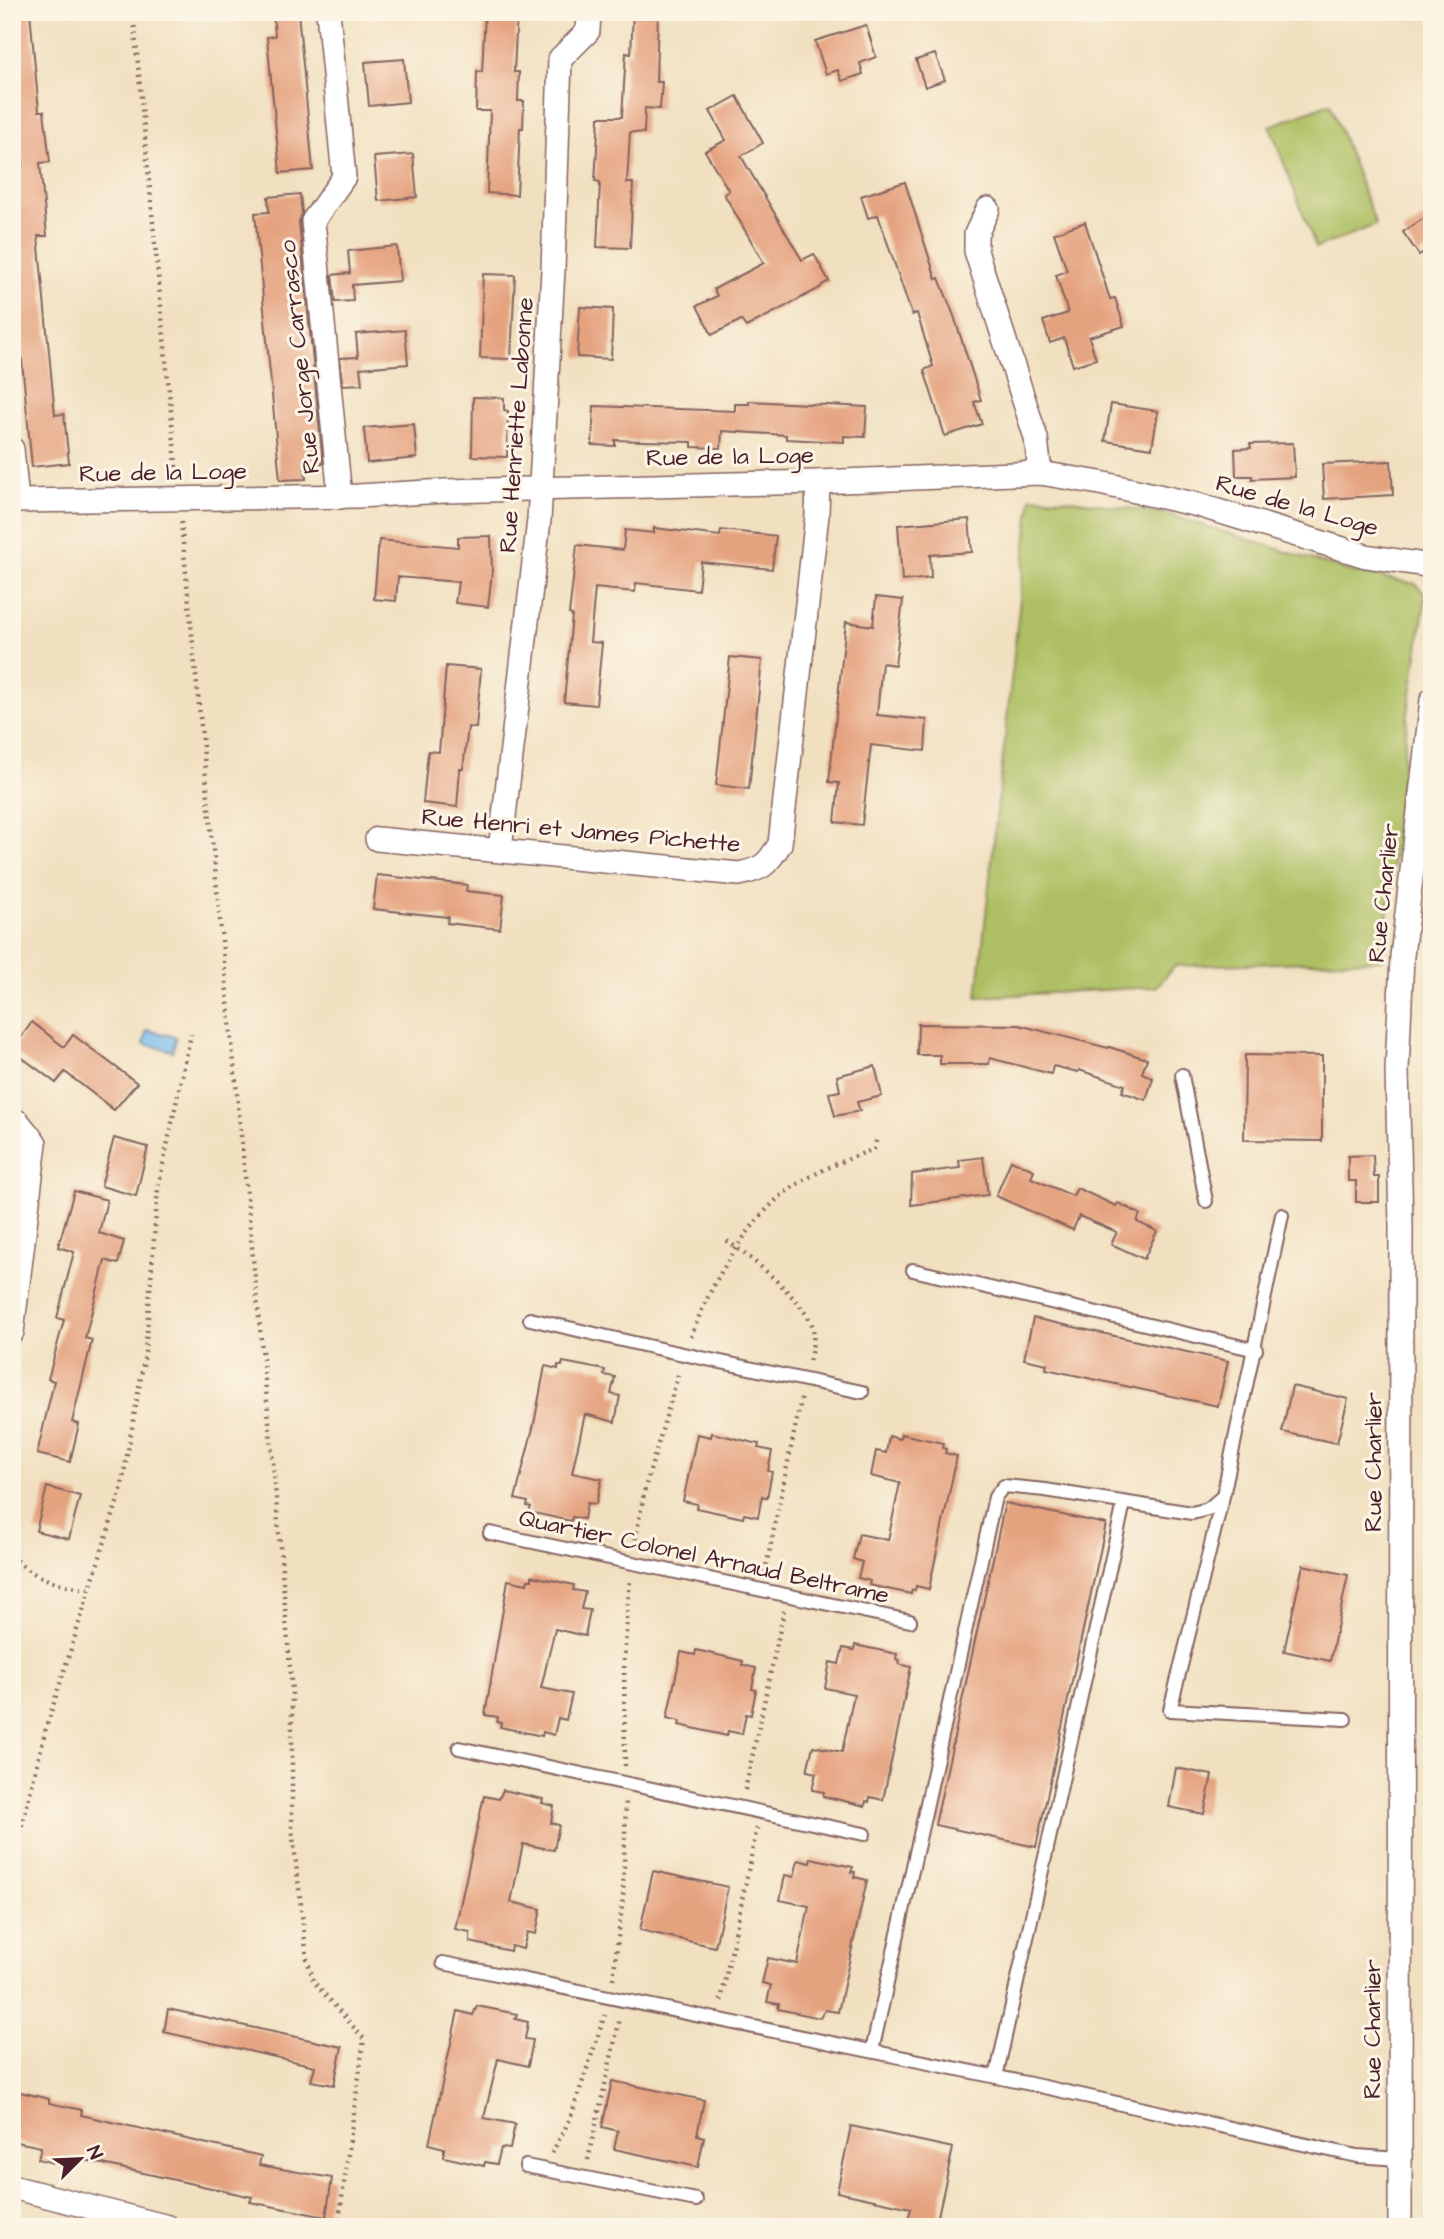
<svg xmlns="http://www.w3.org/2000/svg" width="1444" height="2239" viewBox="0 0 1444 2239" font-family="'Architects Daughter',sans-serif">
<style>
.green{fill:#adbf62;stroke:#7c6f46;stroke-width:2}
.water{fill:#78bcee;stroke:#616e8c;stroke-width:2}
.building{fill:#e5a27f}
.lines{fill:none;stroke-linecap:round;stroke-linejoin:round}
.lane-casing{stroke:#84635f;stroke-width:16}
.street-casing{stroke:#84635f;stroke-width:26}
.path{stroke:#84635f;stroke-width:4.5;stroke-dasharray:2 5;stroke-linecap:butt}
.lane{stroke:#fff;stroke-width:12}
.street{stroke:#fff;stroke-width:23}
.labels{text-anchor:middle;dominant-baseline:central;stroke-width:6;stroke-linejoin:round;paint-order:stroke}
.street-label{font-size:24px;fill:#4a1f2b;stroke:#fcf5e5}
</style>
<rect width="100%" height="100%" fill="#fcf5e5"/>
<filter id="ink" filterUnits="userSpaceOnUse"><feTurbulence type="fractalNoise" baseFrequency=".0143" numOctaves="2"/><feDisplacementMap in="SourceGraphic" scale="14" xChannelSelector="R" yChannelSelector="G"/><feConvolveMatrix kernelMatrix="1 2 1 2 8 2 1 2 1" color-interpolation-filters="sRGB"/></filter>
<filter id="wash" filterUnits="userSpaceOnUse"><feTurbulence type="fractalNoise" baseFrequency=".00686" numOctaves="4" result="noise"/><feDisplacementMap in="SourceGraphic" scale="28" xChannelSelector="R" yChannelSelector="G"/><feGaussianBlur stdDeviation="1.57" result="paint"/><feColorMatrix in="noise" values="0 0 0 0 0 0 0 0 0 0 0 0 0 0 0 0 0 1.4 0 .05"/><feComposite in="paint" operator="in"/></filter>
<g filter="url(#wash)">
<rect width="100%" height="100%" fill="#f1e0c0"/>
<g class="green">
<polygon points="1330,103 1376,225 1316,248 1270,126"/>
<polygon points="1031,497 1065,499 1167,514 1348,571 1416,584 1426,596 1408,714 1383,960 1175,966 1156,987 977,997"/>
</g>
<polygon class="water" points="147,1030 176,1037 173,1051 144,1044"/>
<g id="blocks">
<g class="building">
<polygon points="12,12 30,12 39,111 44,111 50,162 40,163 47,236 38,236 55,415 64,414 69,463 32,467 12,257 12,238 20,237 13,165 23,164 18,114 12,115 12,83 15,82"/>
<polygon points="273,12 298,12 313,170 280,173 267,37 275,36"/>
<polygon points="485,12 517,12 514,72 519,72 518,101 524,101 523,128 520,128 517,195 487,193 490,111 476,111 477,71 482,72"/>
<polygon points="633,12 658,12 656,82 662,82 660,109 645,108 644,133 630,132 627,183 633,183 630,248 597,247 600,182 595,181 599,117 622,117 626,53 631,54"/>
<polygon points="866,25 876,57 860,63 863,74 842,81 838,70 826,74 815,41"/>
<polygon points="935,54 945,80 925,87 916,60"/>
<polygon points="404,59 408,102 369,106 365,62"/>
<polygon points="737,96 763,143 741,156 802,260 814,254 829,281 822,285 820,288 746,327 741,320 712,335 697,306 717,296 714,289 764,263 724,194 729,191 705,151 726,140 710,111"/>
<polygon points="413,154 417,197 378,201 374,157"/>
<polygon points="905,182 936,279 939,278 954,316 981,400 974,402 982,424 945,436 924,370 933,366 917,313 912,315 878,215 868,218 861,196"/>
<polygon points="300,194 302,213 299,222 323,463 305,465 306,479 280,480 255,213 269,212 268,197"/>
<polygon points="1432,213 1432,247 1419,255 1403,232"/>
<polygon points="1085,222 1110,299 1115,298 1124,326 1089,337 1096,359 1073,366 1064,338 1050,343 1043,321 1068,313 1056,275 1067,271 1054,233"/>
<polygon points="397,246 400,281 352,285 353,301 335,302 332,275 350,273 348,251"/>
<polygon points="483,274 515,275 511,359 480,358"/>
<polygon points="580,307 613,309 611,359 577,357"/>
<polygon points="405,330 408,364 360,368 362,384 343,385 340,358 358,357 356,334"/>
<polygon points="473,397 504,398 504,410 508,411 507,457 472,456"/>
<polygon points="749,401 867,407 865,437 844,436 844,442 786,439 786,435 722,431 721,448 692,447 692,442 643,441 615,440 615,446 592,445 594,406 735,411 735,404 749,404"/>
<polygon points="1111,404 1158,411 1152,448 1105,441"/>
<polygon points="414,424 417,458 367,463 364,428"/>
<polygon points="1293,443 1295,477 1252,479 1252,476 1236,476 1235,449 1251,448 1250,444"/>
<polygon points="1391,461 1393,495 1324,499 1322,464"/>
<polygon points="969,519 972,552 930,555 931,578 902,581 898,525"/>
<polygon points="654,528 720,536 721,530 776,536 772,569 701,562 698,590 636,583 635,592 595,588 590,642 602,643 596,705 564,702 572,615 569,614 577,545 623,550 625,530 654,533"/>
<polygon points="491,536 492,572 488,607 455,603 458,582 398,577 396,601 374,599 379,540 458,547 458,537"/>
<polygon points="876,597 903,600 895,665 882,663 877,715 927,720 925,751 871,745 862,825 835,822 839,783 829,782 846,622 873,626"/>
<polygon points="730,657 762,660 749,789 716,785"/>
<polygon points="446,666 481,669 476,728 468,727 463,769 460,769 457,807 423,803 428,751 439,752"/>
<polygon points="377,875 467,885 466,891 504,895 500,929 447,923 448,917 373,909"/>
<polygon points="32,1022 64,1047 73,1035 137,1083 114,1110 65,1072 56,1083 12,1050"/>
<polygon points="918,1024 1019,1025 1108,1048 1109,1047 1147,1059 1142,1073 1153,1078 1146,1100 1122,1092 1125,1085 1079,1070 1078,1072 1053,1066 1051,1074 990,1058 989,1064 940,1064 940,1055 917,1055"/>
<polygon points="1245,1055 1322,1056 1322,1141 1244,1140"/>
<polygon points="875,1066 882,1096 857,1102 860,1111 835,1116 829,1093 840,1091 837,1076"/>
<polygon points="114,1138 148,1147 136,1196 101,1186"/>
<polygon points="1373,1155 1374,1177 1379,1177 1379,1202 1356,1202 1356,1181 1348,1181 1348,1156"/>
<polygon points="983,1157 988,1195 911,1205 912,1174 960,1168 959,1160"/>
<polygon points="1011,1160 1034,1170 1031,1178 1073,1196 1077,1188 1116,1206 1118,1203 1140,1214 1137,1222 1157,1231 1144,1259 1111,1244 1117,1232 1079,1216 1073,1230 996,1196"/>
<polygon points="74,1191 107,1200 99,1233 124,1241 118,1264 105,1260 85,1338 92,1340 72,1422 79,1424 70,1462 37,1454 54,1381 48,1379 64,1320 57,1318 74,1252 58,1247"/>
<polygon points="1033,1318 1228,1361 1218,1406 1046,1369 1047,1364 1024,1359"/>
<polygon points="563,1362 605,1370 604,1375 615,1377 611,1394 620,1396 615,1422 585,1414 572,1473 602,1479 596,1504 587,1503 584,1519 572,1517 571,1521 529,1512 531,1507 527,1506 528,1502 515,1499 534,1424 545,1366 558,1369 558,1365 562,1366"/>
<polygon points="1292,1386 1348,1399 1337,1443 1282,1432"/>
<polygon points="712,1433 759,1444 758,1448 772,1451 768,1471 772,1472 767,1498 762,1496 758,1517 744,1514 743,1518 696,1508 697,1504 683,1501 697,1434 711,1437"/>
<polygon points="901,1434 943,1443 942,1448 946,1449 945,1453 957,1456 929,1589 916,1586 915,1590 912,1590 911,1594 869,1585 870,1581 858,1578 862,1562 853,1559 859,1534 888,1540 900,1483 871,1476 876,1451 886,1453 889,1436 900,1439"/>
<polygon points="47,1487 80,1496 69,1539 36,1531"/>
<polygon points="1005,1503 1106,1524 1036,1847 935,1825"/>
<polygon points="1303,1565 1348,1575 1330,1661 1284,1651"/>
<polygon points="532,1576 574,1585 573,1590 585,1592 581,1609 590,1610 585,1636 555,1629 541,1688 572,1694 566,1720 558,1718 554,1735 543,1732 542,1736 500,1727 501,1723 497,1722 498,1717 485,1715 508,1580 527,1584 528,1580 532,1580"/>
<polygon points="855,1645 897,1654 896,1659 900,1660 899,1664 911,1667 883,1800 870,1797 869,1802 866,1801 865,1806 823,1796 824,1792 812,1790 816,1773 807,1771 813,1746 842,1752 854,1694 825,1688 830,1662 839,1664 843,1648 854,1650"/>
<polygon points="696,1650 743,1661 742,1665 756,1668 752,1689 756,1690 751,1715 746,1714 742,1734 728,1731 727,1736 679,1725 680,1721 667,1718 681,1652 695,1655"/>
<polygon points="1176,1768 1212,1775 1204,1814 1169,1807"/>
<polygon points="503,1790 543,1799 542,1803 554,1806 551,1823 559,1825 554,1850 523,1844 511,1902 541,1909 536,1934 527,1932 523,1949 511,1946 510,1951 470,1942 470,1932 455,1929 484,1796 499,1799"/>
<polygon points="811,1858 853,1867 851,1872 855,1872 854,1877 867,1880 838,2012 825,2010 820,2018 778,2009 779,2004 767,2002 771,1985 762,1983 768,1958 797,1964 809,1906 780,1900 785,1875 794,1877 798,1860 810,1863"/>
<polygon points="653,1871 728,1887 715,1947 640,1930"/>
<polygon points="477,2006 517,2014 515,2019 528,2022 525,2039 533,2040 528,2066 498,2059 484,2118 515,2124 510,2149 501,2148 497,2164 485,2162 484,2166 444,2157 444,2148 429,2144 458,2011 473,2015"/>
<polygon points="168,2009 342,2047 334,2085 311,2081 315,2066 164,2032"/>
<polygon points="612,2081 704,2100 697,2135 704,2137 698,2167 614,2149 618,2131 602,2127"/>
<polygon points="12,2090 49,2099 49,2103 82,2110 81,2115 261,2156 259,2165 332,2178 326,2217 250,2202 252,2197 71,2157 69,2167 38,2159 41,2147 12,2141"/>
<polygon points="851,2126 953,2148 936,2225 908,2220 911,2208 837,2192"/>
</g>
</g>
</g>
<g filter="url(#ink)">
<use href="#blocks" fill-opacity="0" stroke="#84635f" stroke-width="2"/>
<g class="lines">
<g class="lane-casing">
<g id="lane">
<polyline points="1182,1075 1206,1201"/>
<polyline points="913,1270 1256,1350"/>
<polyline points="530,1319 669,1351 862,1392"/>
<polyline points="1223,1496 1170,1710 1345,1719"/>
<polyline points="490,1533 910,1621"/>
<polyline points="459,1748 864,1834"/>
<polyline points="443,1963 1026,2083 1357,2156 1399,2159"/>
<polyline points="872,2051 995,1497 1004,1486 1045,1490 1192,1513 1208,1509 1223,1496 1282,1215"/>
<polyline points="996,2077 1124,1503"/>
<polyline points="526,2166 696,2200"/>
</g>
</g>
<g class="street-casing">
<g id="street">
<polyline points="328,12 344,177 313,221 340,497"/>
<polyline points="988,209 976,234 976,251 1036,438 1040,473"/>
<polyline points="12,449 17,501 358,496 445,491 818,482 1040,473 1100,483 1198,505 1366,556 1432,566"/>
<path d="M 377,839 L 739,874 C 763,869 767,865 780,844 L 817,515 L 818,482"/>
<polyline points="500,850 539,520 553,270 560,59 588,31 589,12"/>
<polyline points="12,1122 18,1122 35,1143 12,1332"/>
<polyline points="12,2187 168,2227"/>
<polyline points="1400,2227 1401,1224 1397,1071 1402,956 1432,700"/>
</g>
</g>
<g class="path">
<polyline points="133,12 177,475"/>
<polyline points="181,522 273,1462 292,1691 292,1828 307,1959 314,1982 364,2039 338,2227"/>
<path d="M 727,1241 C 752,1258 800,1297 812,1325 C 816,1336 811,1352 809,1363"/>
<path d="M 691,1337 C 708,1290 738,1237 775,1201 C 802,1176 841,1162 874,1149 L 877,1137"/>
<polyline points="634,1546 645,1488 679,1372"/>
<path d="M 12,1555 C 30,1578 62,1586 90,1589"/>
<polyline points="765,1572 802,1395"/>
<polyline points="625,1766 624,1659 630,1579"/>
<polyline points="745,1790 784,1611"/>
<polyline points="12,1867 46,1728 121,1490 145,1354 158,1188 191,1034"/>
<polyline points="613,1979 623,1898 626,1799"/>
<polyline points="721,2001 757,1828"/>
<polyline points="552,2153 570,2119 605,2015"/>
<polyline points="588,2160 620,2018"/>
</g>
<use href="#lane" class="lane"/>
<use href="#street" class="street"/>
</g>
</g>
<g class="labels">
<g class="street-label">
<text transform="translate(300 357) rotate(-96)">Rue Jorge Carrasco</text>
<text transform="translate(517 425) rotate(-86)">Rue Henriette Labonne</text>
<text transform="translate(730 457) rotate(-1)">Rue de la Loge</text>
<text transform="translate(163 473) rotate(-1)">Rue de la Loge</text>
<text transform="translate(1297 506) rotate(16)">Rue de la Loge</text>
<text transform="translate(581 831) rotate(5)">Rue Henri et James Pichette</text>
<text transform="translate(1384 893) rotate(-84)">Rue Charlier</text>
<text transform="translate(1374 1462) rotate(-90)">Rue Charlier</text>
<text transform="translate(704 1557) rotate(12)">Quartier Colonel Arnaud Beltrame</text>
<text transform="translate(1373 2029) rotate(-90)">Rue Charlier</text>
</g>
</g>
<rect width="1444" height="2239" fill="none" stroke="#fcf5e5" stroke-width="42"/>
<g transform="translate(80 2159) rotate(66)" stroke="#fcf5e5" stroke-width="5" paint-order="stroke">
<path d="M0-5L12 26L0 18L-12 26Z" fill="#4a1f2b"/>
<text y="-10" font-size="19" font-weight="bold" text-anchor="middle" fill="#4a1f2b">N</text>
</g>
</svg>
